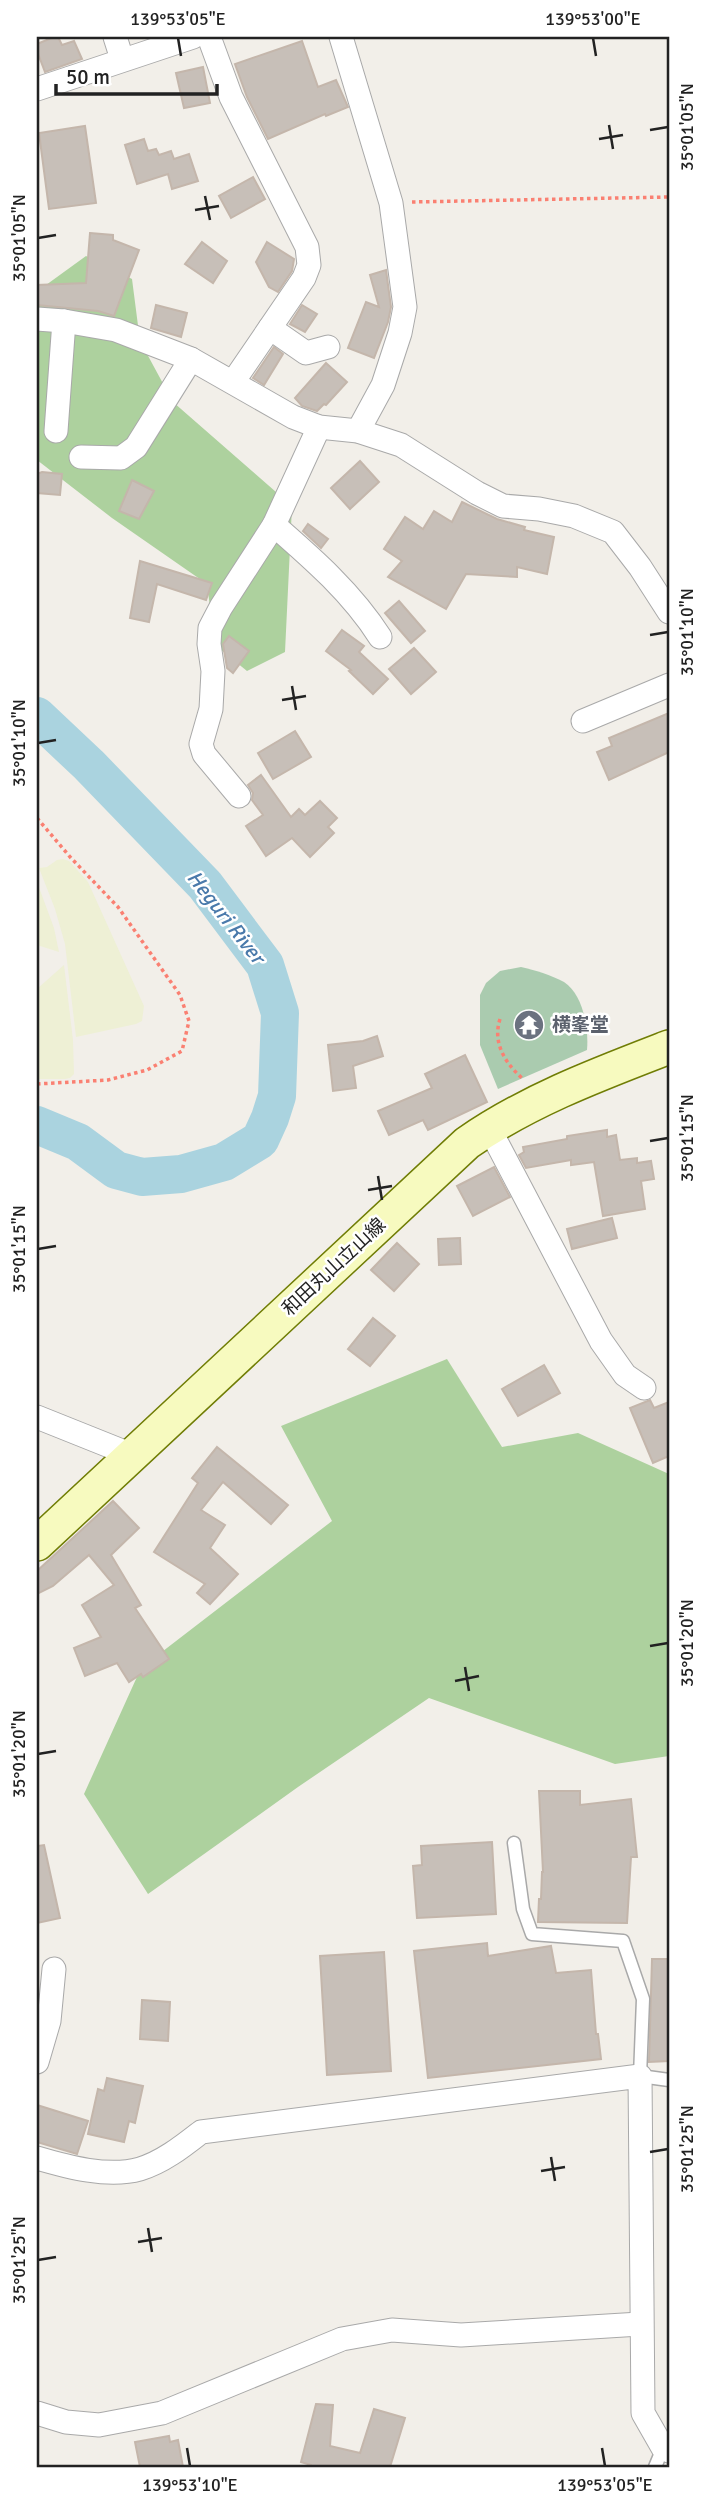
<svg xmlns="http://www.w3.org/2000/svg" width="706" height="2504" viewBox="0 0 706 2504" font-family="Signika,'Noto Sans JP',sans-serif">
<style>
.farmland{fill:#eef0d5}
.forest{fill:#add19e}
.cemetery{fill:#aacbaf}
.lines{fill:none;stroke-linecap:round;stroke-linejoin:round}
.river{stroke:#aad3df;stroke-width:38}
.building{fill:#c7bfb8;stroke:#c4b6ab;stroke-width:2}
.lane-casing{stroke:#a9a9a9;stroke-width:15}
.street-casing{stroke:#a9a9a9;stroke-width:25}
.secondary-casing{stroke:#707d05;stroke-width:36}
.path{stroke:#fa8072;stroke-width:3.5;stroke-dasharray:3.5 3.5;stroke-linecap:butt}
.lane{stroke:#fff;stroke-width:12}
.street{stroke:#fff;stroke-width:23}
.secondary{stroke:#f7fabf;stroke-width:33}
.ticks{fill:none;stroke:#222;stroke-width:2.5}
.labels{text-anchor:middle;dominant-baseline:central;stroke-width:5;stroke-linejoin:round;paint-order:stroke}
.worship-label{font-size:19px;font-weight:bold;fill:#5b616d;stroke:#fff;text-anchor:start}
.street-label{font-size:19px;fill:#222;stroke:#fff}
.water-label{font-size:21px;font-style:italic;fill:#4a7aab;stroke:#fff}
.neatline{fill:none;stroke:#222;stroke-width:2.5}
.ticks-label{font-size:18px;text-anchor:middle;fill:#222}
</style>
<rect width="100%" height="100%" fill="#f2efe9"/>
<g class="farmland">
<polygon points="63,859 69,861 88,882 144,1006 142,1021 136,1024 76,1037 65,944 55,909 39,868 47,867 57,860"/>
<polygon points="37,882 54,928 59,952 37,945"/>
<polygon points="64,965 73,1040 74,1074 70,1078 65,1079 37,1079 37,989"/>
</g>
<g class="forest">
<polygon points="86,256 132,279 140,341 173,402 292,506 285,652 247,671 215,645 207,584 112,518 37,460 37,286 46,285"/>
<polygon points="447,1359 502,1447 578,1433 669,1474 669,1756 615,1764 429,1698 298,1787 148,1894 84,1794 141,1668 332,1521 281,1426"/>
</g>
<path class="cemetery" d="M 521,967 C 535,970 551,975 564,982 C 583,994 589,1029 587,1050 L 498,1089 L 480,1045 L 480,995 L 486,983 L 500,971 Z"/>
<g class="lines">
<polyline class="river" points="37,716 89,765 205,885 265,965 280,1013 277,1096 270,1118 260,1140 224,1162 181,1174 142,1177 116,1170 78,1142 37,1125"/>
</g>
<g class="building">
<polygon points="54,37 58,37 62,45 74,41 82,59 45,72 37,51 37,44"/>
<polygon points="302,41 318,87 336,80 348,107 326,116 325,114 268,139 247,97 235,64"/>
<polygon points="203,67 210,103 184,108 176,73"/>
<polygon points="85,126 96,203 49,209 39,133"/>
<polygon points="144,139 148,151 156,149 159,155 171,151 174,159 189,154 198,181 172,189 168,174 137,184 125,145"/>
<polygon points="253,177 265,199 231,218 219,196"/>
<polygon points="90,233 113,235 113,240 139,250 114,316 98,311 37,305 37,285 86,283"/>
<polygon points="202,242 227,261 213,283 185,264"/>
<polygon points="267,242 294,259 292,271 278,292 269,287 256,262"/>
<polygon points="386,270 391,307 388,322 374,358 348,348 366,302 379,307 370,275"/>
<polygon points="156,305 187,313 181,337 151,328"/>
<polygon points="302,305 317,314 305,332 290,324"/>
<polygon points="274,347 283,354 264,385 253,378"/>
<polygon points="326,363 347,382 326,405 324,404 317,411 302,406 295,398"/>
<polygon points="360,461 379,482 350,509 331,488"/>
<polygon points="42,472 62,474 60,495 37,493 37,474"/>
<polygon points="132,480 154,491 139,519 119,511"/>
<polygon points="462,502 497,519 525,527 524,530 554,537 547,574 517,567 517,577 466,574 446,609 388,577 402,561 384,549 405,517 423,529 434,511 452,522"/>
<polygon points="308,524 328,539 321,548 303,531"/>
<polygon points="140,561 212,583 206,600 157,584 149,622 130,618"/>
<polygon points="399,601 425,631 411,643 385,613"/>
<polygon points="342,630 364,646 359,652 388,679 373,694 349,671 351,670 326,651"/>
<polygon points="229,636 249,651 233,673 227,668 223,644"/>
<polygon points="414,648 436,672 411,694 389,669"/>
<polygon points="669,713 669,752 609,780 597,752 612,746 609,738"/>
<polygon points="295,731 311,757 273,779 258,753"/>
<polygon points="261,775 291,817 299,809 305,815 320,801 337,818 328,827 334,833 310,857 292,838 266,856 246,826 263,815 252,800 253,793 248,785"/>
<polygon points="535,1011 542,1031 524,1038 517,1018"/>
<polygon points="377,1036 383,1056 353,1066 356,1088 333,1091 328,1045 363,1041"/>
<polygon points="465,1055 487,1102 428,1130 423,1120 389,1135 378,1111 432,1088 425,1074"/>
<polygon points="607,1130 607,1137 616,1135 620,1160 637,1158 637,1163 651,1161 654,1179 641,1181 645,1209 603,1216 594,1162 571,1165 571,1160 526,1168 519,1155 524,1152 523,1147 567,1139 567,1136"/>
<polygon points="494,1167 510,1197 473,1216 457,1186"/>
<polygon points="612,1218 617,1238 572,1249 567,1229"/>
<polygon points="460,1238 461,1264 439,1265 438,1239"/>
<polygon points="397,1243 419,1264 394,1291 371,1270"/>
<polygon points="373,1318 395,1336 370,1366 348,1349"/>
<polygon points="544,1365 560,1393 518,1416 502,1389"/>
<polygon points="650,1400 654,1408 669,1402 669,1456 653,1463 630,1408"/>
<polygon points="217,1447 288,1505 271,1524 223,1482 201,1510 225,1525 210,1548 238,1574 210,1604 197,1593 205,1584 154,1552 198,1483 192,1478"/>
<polygon points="113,1501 139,1528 111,1555 141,1605 135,1608 169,1659 143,1677 141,1674 129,1682 117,1663 85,1676 74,1648 101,1637 82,1605 114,1585 89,1555 53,1586 37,1594 37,1571"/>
<polygon points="539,1791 580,1791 580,1805 631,1799 637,1857 631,1857 627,1923 538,1922 539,1899 541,1899 542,1872 543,1872"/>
<polygon points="492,1842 496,1914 417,1918 413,1866 422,1865 421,1846"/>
<polygon points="44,1845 60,1918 37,1923 37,1846"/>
<polygon points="487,1943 488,1956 551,1946 556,1973 591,1970 596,2034 598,2034 601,2059 428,2078 414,1951"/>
<polygon points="384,1952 391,2071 327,2075 320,1956"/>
<polygon points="652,1959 669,1959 669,2061 649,2062"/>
<polygon points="142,2000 170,2002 168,2041 140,2039"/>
<polygon points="107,2078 143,2086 135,2123 129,2121 124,2142 88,2134 98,2089 104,2091"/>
<polygon points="37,2105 88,2121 77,2154 37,2142"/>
<polygon points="316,2404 333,2405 330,2446 360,2453 374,2409 405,2418 390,2467 311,2467 311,2465 301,2462"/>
<polygon points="169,2436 170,2442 178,2440 183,2467 140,2467 135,2442"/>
</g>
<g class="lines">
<g class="lane-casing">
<g id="lane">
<polyline points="514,1843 523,1909 532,1934 623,1941 643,1999 640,2076 669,2080"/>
<polyline points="655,2467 663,2448"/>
</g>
</g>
<g class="street-casing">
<g id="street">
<polyline points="115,37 122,59"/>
<polyline points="209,37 231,97 307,247 309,265 304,278 233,382"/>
<polyline points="341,37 391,203 405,307 400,333 383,385 358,431"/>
<polyline points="37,89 193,37"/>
<polyline points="37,319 64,321 116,330 191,359 293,417 319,427 358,431 401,445 477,493 503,506 539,509 574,516 613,532 640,567 669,612"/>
<polyline points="270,328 306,353 328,347"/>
<polyline points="56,431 64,321"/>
<polyline points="81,457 121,458 136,447 191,359"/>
<path d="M 274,525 C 313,559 352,593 380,637"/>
<polyline points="583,721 669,685"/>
<polyline points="239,796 204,754 201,744 211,709 213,671 209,644 210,628 221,607 274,525 319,427"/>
<polyline points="489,1128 601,1341 625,1375 644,1388"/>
<polyline points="37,1417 132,1455"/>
<polyline points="37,2062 49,2021 54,1969"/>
<path d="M 37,2158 C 68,2167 108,2178 140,2169 C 163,2162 183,2146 201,2132 L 640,2076 L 643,2413 L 663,2448 L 669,2451"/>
<polyline points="37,2413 66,2422 99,2425 162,2413 342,2339 392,2330 461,2335 640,2324"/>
</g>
</g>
<g class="secondary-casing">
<path id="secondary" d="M 37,1544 L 467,1143 C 529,1100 599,1074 669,1047"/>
</g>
<g class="path">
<polyline points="412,202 669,197"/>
<polyline points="37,818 71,858 118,907 180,995 189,1021 182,1051 147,1070 108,1080 37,1084"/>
<path d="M 500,1019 C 492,1044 506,1064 524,1080"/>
</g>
<use href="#lane" class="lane"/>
<use href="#street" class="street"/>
<use href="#secondary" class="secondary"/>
</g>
<path class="ticks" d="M 178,38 L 181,56M 593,38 L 596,56M 609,125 L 613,149M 650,130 L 668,127M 599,139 L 623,135M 205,196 L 210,220M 195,210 L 219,206M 38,238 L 56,235M 650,635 L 668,632M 292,686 L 296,710M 282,700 L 306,696M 38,743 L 56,740M 650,1141 L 668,1138M 378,1176 L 382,1200M 368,1190 L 392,1186M 38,1249 L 56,1246M 650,1646 L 668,1643M 465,1667 L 469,1691M 455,1681 L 479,1676M 38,1754 L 56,1751M 650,2152 L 668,2149M 551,2157 L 555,2181M 541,2171 L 565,2167M 148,2228 L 152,2252M 138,2242 L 162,2238M 38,2260 L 56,2257M 187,2448 L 190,2466M 602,2448 L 605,2466"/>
<defs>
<g id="temple-disc" transform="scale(1.575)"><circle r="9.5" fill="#6b7280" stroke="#fff"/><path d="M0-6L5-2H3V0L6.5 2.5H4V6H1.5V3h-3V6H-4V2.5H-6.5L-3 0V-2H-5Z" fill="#fff"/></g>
</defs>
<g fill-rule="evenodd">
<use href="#temple-disc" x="529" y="1025"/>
</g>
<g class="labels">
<g class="worship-label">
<text x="552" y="1025">横峯堂</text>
</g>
<g class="street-label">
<text transform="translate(334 1267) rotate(-43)">和田丸山立山線</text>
</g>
<g class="water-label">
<text transform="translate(226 917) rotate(52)">Heguri River</text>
</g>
</g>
<rect width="706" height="2504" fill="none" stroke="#ffffff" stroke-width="77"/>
<path d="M56 84v10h161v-10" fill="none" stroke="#222222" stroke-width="3.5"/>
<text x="66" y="84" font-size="21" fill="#222222" stroke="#ffffff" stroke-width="5" paint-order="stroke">50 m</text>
<rect x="38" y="38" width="630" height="2428" class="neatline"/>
<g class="ticks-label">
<text x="178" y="25">139°53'05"E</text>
<text x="593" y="25">139°53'00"E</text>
<text transform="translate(687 127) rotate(-90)" y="6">35°01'05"N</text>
<text transform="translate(19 238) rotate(-90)" y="6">35°01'05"N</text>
<text transform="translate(687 632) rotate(-90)" y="6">35°01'10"N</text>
<text transform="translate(19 743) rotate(-90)" y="6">35°01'10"N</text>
<text transform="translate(687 1138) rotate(-90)" y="6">35°01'15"N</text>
<text transform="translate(19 1249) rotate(-90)" y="6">35°01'15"N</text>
<text transform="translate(687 1643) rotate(-90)" y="6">35°01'20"N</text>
<text transform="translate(19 1754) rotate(-90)" y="6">35°01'20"N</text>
<text transform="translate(687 2149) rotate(-90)" y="6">35°01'25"N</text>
<text transform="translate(19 2260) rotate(-90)" y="6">35°01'25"N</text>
<text x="190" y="2491">139°53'10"E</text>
<text x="605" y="2491">139°53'05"E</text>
</g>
</svg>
